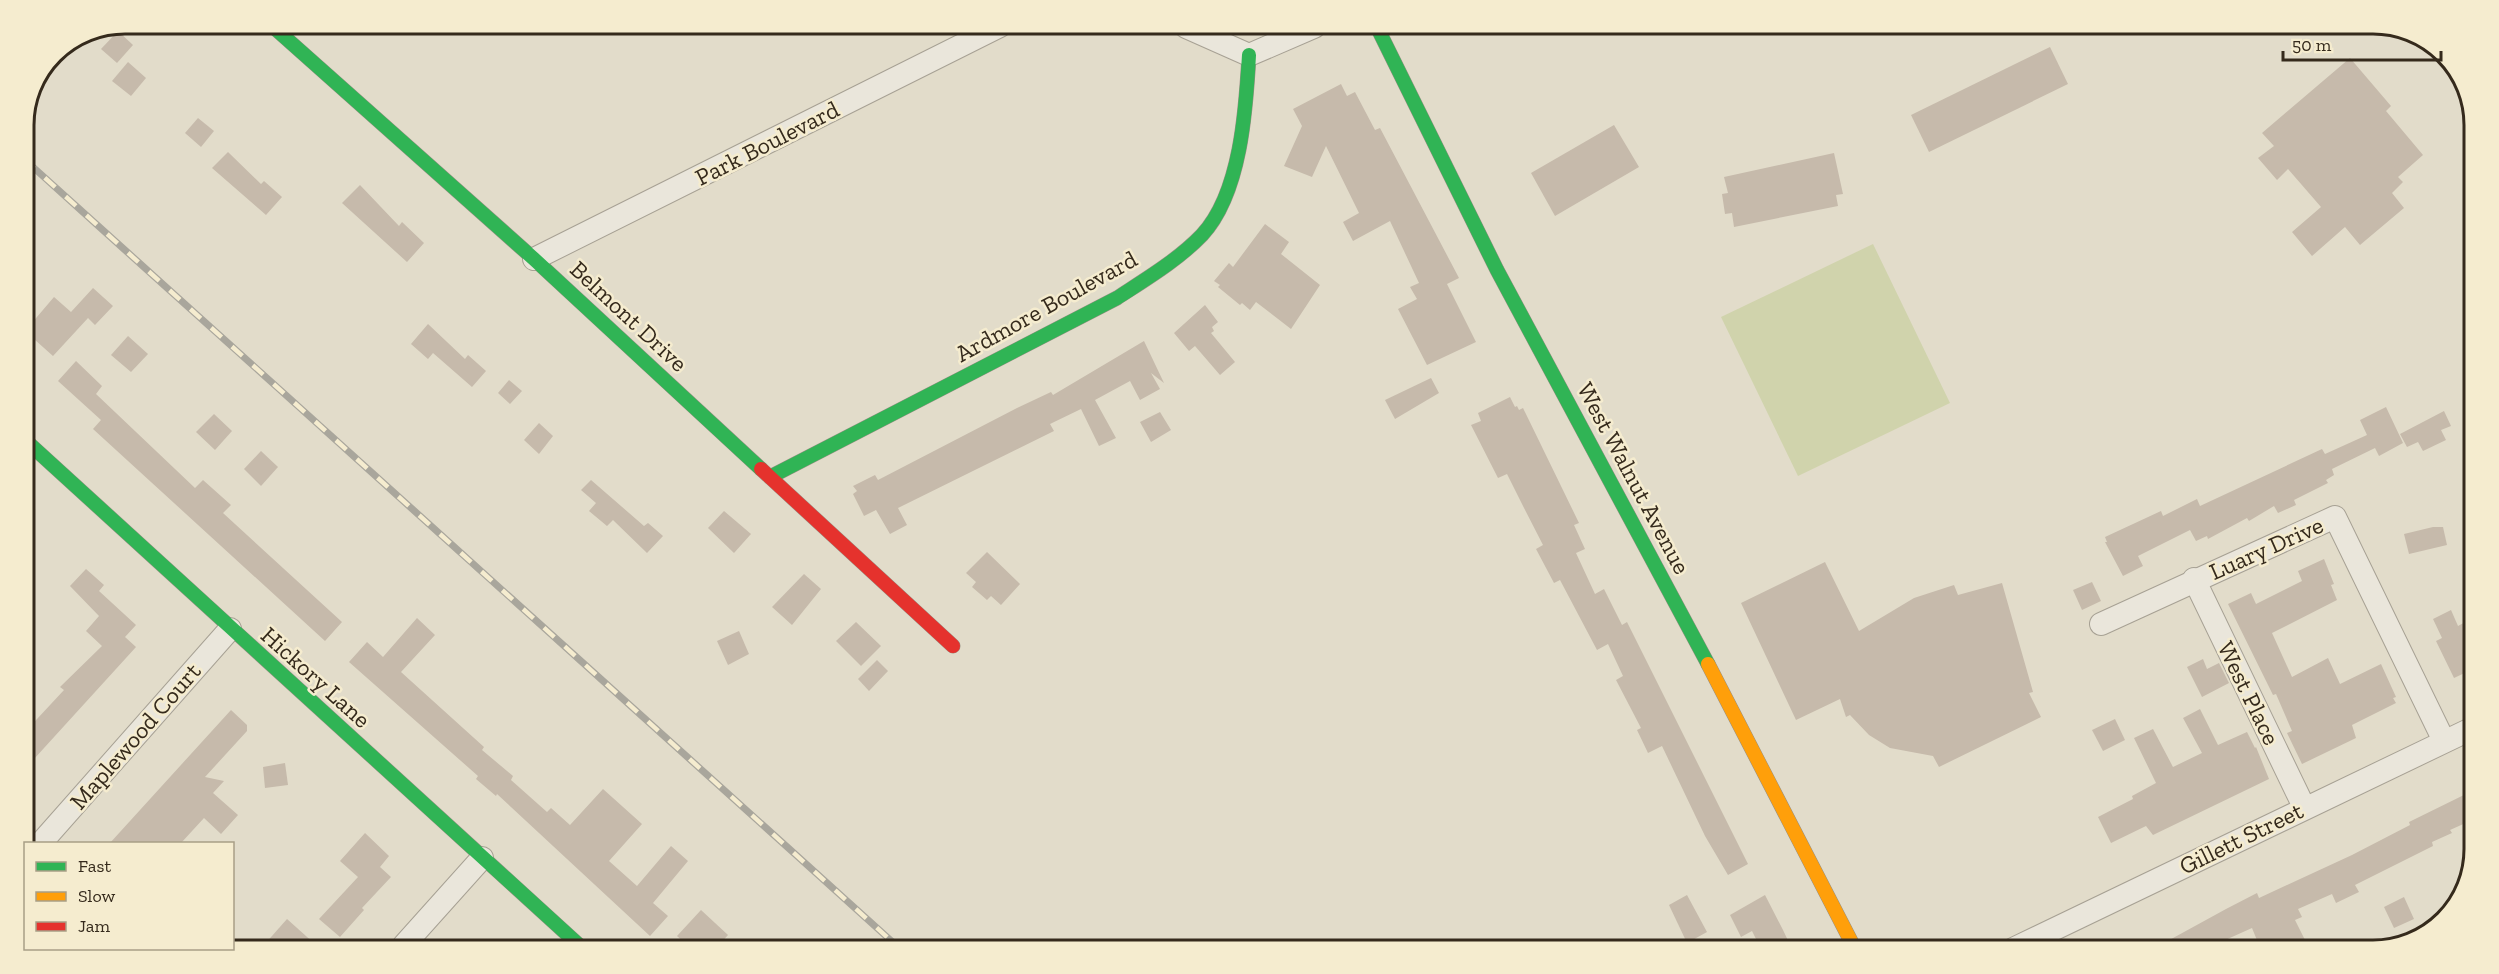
<svg xmlns="http://www.w3.org/2000/svg" width="2499" height="974" viewBox="0 0 2499 974" font-family="'Zilla Slab',serif">
<style>
.green{fill:#d0d3ac}
.building{fill:#c6baab}
.lines{fill:none;stroke-linecap:round;stroke-linejoin:round}
.street-casing{stroke:#a7a194;stroke-width:24}
.fast-casing{stroke:#979084;stroke-width:15}
.slow-casing{stroke:#979084;stroke-width:15}
.jam-casing{stroke:#979084;stroke-width:15}
.street{stroke:#eae6db;stroke-width:22}
.fast{stroke:#30b455;stroke-width:14}
.slow{stroke:#ff9f0a;stroke-width:14}
.jam{stroke:#e5322d;stroke-width:14}
.rail-casing{stroke:#a9a69c;stroke-width:7}
.rail{stroke:#f5eccf;stroke-width:4.5;stroke-dasharray:14;stroke-linecap:butt}
.labels{text-anchor:middle;dominant-baseline:central;stroke-width:5;stroke-linejoin:round;paint-order:stroke}
.street-label{font-size:24px;fill:#352a1c;stroke:#f5eccf}
.rim{fill:none;stroke:#352a1c;stroke-width:3}
</style>
<rect width="100%" height="100%" fill="#e2dcca"/>
<polygon class="green" points="1873,244 1950,403 1798,476 1721,317"/>
<g class="building">
<polygon points="118,31 133,45 117,63 101,49"/>
<polygon points="2050,47 2068,84 1929,152 1911,115"/>
<polygon points="2350,58 2391,106 2386,111 2423,155 2398,177 2403,182 2392,193 2404,208 2360,245 2345,227 2312,256 2292,232 2321,207 2288,169 2277,180 2258,158 2274,146 2262,133"/>
<polygon points="128,62 146,78 131,96 112,81"/>
<polygon points="1341,84 1347,96 1355,92 1375,130 1380,128 1459,278 1447,284 1476,342 1427,365 1398,309 1417,299 1410,287 1419,283 1390,221 1353,241 1343,222 1359,213 1326,146 1312,177 1284,166 1302,126 1293,109"/>
<polygon points="198,118 214,131 201,147 185,133"/>
<polygon points="1614,125 1639,167 1555,216 1531,173"/>
<polygon points="228,152 261,184 264,181 282,197 266,215 212,168"/>
<polygon points="1834,153 1843,194 1836,195 1838,206 1734,227 1732,213 1725,214 1722,194 1728,193 1724,177"/>
<polygon points="360,185 399,226 402,222 424,243 407,262 342,203"/>
<polygon points="1265,224 1289,242 1281,254 1320,285 1291,329 1256,302 1250,310 1242,303 1240,305 1218,287 1220,285 1214,281 1229,263 1233,267"/>
<polygon points="93,288 113,306 95,325 88,318 53,356 25,331 54,297 71,312"/>
<polygon points="1205,305 1218,322 1212,327 1214,331 1211,333 1235,362 1220,375 1195,346 1189,351 1174,333"/>
<polygon points="428,324 465,359 468,355 486,371 472,387 433,353 428,359 411,344"/>
<polygon points="128,336 148,354 131,372 111,355"/>
<polygon points="1144,341 1164,383 1151,373 1160,389 1140,400 1130,381 1095,400 1116,438 1099,446 1081,409 1050,424 1054,431 898,508 907,525 890,534 876,510 864,516 853,494 857,491 853,486 875,475 878,480 1017,408 1051,392 1053,395"/>
<polygon points="76,361 102,386 96,394 195,488 203,480 231,505 223,513 342,622 325,641 93,429 101,420 58,381"/>
<polygon points="1431,378 1439,393 1395,419 1385,400"/>
<polygon points="509,380 522,391 510,404 498,393"/>
<polygon points="1510,397 1515,407 1517,406 1519,410 1523,408 1579,523 1574,525 1585,549 1576,553 1595,594 1604,589 1622,625 1627,622 1748,864 1728,875 1705,836 1662,746 1648,753 1637,730 1641,728 1616,680 1623,676 1608,644 1597,650 1560,580 1554,583 1536,549 1543,545 1523,506 1507,474 1498,478 1471,425 1481,421 1478,413"/>
<polygon points="2386,407 2403,443 2379,456 2375,448 2332,469 2334,475 2326,480 2328,483 2294,500 2296,505 2278,513 2274,506 2249,521 2247,518 2208,539 2207,536 2196,541 2190,530 2138,556 2143,566 2123,576 2105,542 2107,542 2105,537 2161,511 2163,516 2197,499 2200,506 2322,449 2325,454 2367,435 2360,420"/>
<polygon points="2444,411 2451,426 2441,430 2446,440 2423,451 2418,442 2407,447 2400,434"/>
<polygon points="1160,412 1171,430 1151,442 1140,422"/>
<polygon points="214,414 232,431 215,450 196,432"/>
<polygon points="539,423 553,436 539,454 524,440"/>
<polygon points="261,451 278,467 261,486 244,469"/>
<polygon points="591,480 644,526 648,523 663,536 647,553 613,520 607,526 589,511 596,503 581,490"/>
<polygon points="724,511 751,534 734,553 708,528"/>
<polygon points="2433,527 2443,527 2447,545 2409,554 2404,534"/>
<polygon points="987,552 1020,584 1001,605 991,596 987,600 972,587 976,582 966,573"/>
<polygon points="2324,559 2334,584 2331,585 2337,600 2272,633 2292,677 2328,658 2340,684 2381,664 2396,697 2393,698 2396,703 2352,725 2356,738 2302,764 2287,733 2292,731 2276,694 2273,695 2228,604 2251,593 2256,604 2302,581 2298,571"/>
<polygon points="1825,562 1859,631 1914,598 1954,585 1958,595 2002,583 2033,692 2029,693 2041,717 1939,767 1933,756 1890,748 1869,735 1850,715 1846,717 1840,699 1796,720 1741,603"/>
<polygon points="86,569 104,585 99,591 136,625 125,637 136,647 24,770 24,733 64,690 60,687 102,646 86,631 99,616 70,586"/>
<polygon points="804,574 821,589 792,625 772,607"/>
<polygon points="2092,582 2101,601 2082,610 2073,590"/>
<polygon points="2451,610 2458,626 2471,619 2471,670 2454,678 2436,641 2442,638 2433,619"/>
<polygon points="417,618 435,635 401,672 484,747 482,750 513,776 511,780 547,812 551,808 570,825 603,789 642,824 609,861 637,886 671,846 688,861 653,903 668,916 650,936 497,794 496,796 476,779 478,776 349,662 367,642 383,657"/>
<polygon points="856,622 881,646 861,666 836,641"/>
<polygon points="739,631 749,654 728,665 717,641"/>
<polygon points="2203,659 2207,669 2219,663 2229,683 2202,697 2187,667"/>
<polygon points="877,660 888,671 869,691 858,679"/>
<polygon points="2200,709 2218,745 2247,732 2255,748 2256,747 2269,779 2153,835 2146,826 2111,843 2098,817 2133,799 2132,796 2156,783 2134,738 2153,729 2173,767 2202,753 2183,718"/>
<polygon points="231,710 247,725 247,731 205,777 224,781 213,793 238,815 221,834 204,818 181,843 110,843"/>
<polygon points="2115,719 2125,740 2103,751 2092,730"/>
<polygon points="285,763 288,785 265,788 263,767"/>
<polygon points="2470,792 2470,821 2450,830 2452,833 2432,842 2433,846 2355,885 2359,892 2336,903 2332,894 2298,909 2302,917 2295,920 2310,950 2261,950 2252,928 2203,950 2153,949 2226,909 2257,893 2259,898 2352,855 2410,825 2409,822"/>
<polygon points="365,833 389,856 380,867 391,877 362,908 364,910 340,937 319,919 358,877 340,861"/>
<polygon points="1687,895 1707,932 1687,943 1669,905"/>
<polygon points="1765,895 1783,930 1792,949 1761,949 1752,931 1741,937 1730,915"/>
<polygon points="2404,897 2414,919 2394,928 2384,907"/>
<polygon points="701,910 728,935 718,946 688,946 677,936"/>
<polygon points="287,919 316,945 264,945"/>
</g>
<g class="lines">
<g class="street-casing">
<g id="street">
<polyline points="1186,27 1249,55 1314,27"/>
<polyline points="534,259 1000,26"/>
<polyline points="2194,579 2304,807"/>
<polyline points="2101,624 2335,517 2444,741"/>
<polyline points="40,844 230,629"/>
<polyline points="404,945 482,858"/>
<polyline points="2013,949 2471,729"/>
</g>
</g>
<g class="fast-casing">
<g id="fast">
<polyline points="270,24 534,259 761,469"/>
<polyline points="1377,27 1497,270 1708,664"/>
<polyline points="24,439 580,946"/>
<path d="M 770,477 L 1117,298 C 1146,279 1178,260 1202,235 C 1241,193 1246,109 1249,55"/>
</g>
</g>
<g class="slow-casing">
<polyline id="slow" points="1708,664 1855,949"/>
</g>
<g class="jam-casing">
<polyline id="jam" points="761,469 953,646"/>
</g>
<use href="#street" class="street"/>
<use href="#fast" class="fast"/>
<use href="#slow" class="slow"/>
<use href="#jam" class="jam"/>
<g class="rail-casing">
<polyline id="rail" points="24,159 897,946"/>
</g>
<use href="#rail" class="rail"/>
</g>
<g class="labels">
<g class="street-label">
<text transform="translate(767 143) rotate(-27)">Park Boulevard</text>
<text transform="translate(1046 306) rotate(-29)">Ardmore Boulevard</text>
<text transform="translate(629 316) rotate(43)">Belmont Drive</text>
<text transform="translate(1634 478) rotate(62)">West Walnut Avenue</text>
<text transform="translate(2266 548) rotate(-24)">Luary Drive</text>
<text transform="translate(316 677) rotate(42)">Hickory Lane</text>
<text transform="translate(2249 693) rotate(64)">West Place</text>
<text transform="translate(135 736) rotate(-49)">Maplewood Court</text>
<text transform="translate(2241 838) rotate(-26)">Gillett Street</text>
</g>
</g>
<path d="M0 0H2499V974H0ZM125 34H2373A91 91 0 0 1 2464 125V849A91 91 0 0 1 2373 940H125A91 91 0 0 1 34 849V125A91 91 0 0 1 125 34Z" fill="#f5eccf" fill-rule="evenodd"/>
<path class="rim" d="M125 34H2373A91 91 0 0 1 2464 125V849A91 91 0 0 1 2373 940H125A91 91 0 0 1 34 849V125A91 91 0 0 1 125 34Z"/>
<rect x="24" y="842" width="210" height="108" fill="#f5eccf" stroke="#a89e87" stroke-width="1.5"/>
<rect x="36" y="862" width="30" height="9" fill="#30b455" stroke="#a89e87" stroke-width="1.5"/>
<text x="78" y="872" font-size="18" fill="#352a1c">Fast</text>
<rect x="36" y="892" width="30" height="9" fill="#ff9f0a" stroke="#a89e87" stroke-width="1.5"/>
<text x="78" y="902" font-size="18" fill="#352a1c">Slow</text>
<rect x="36" y="922" width="30" height="9" fill="#e5322d" stroke="#a89e87" stroke-width="1.5"/>
<text x="78" y="932" font-size="18" fill="#352a1c">Jam</text>
<path d="M2283 51v9h158v-9" fill="none" stroke="#352a1c" stroke-width="3"/>
<text x="2292" y="51" font-size="18" fill="#352a1c" stroke="#f5eccf" stroke-width="4.5" paint-order="stroke">50 m</text>
</svg>
